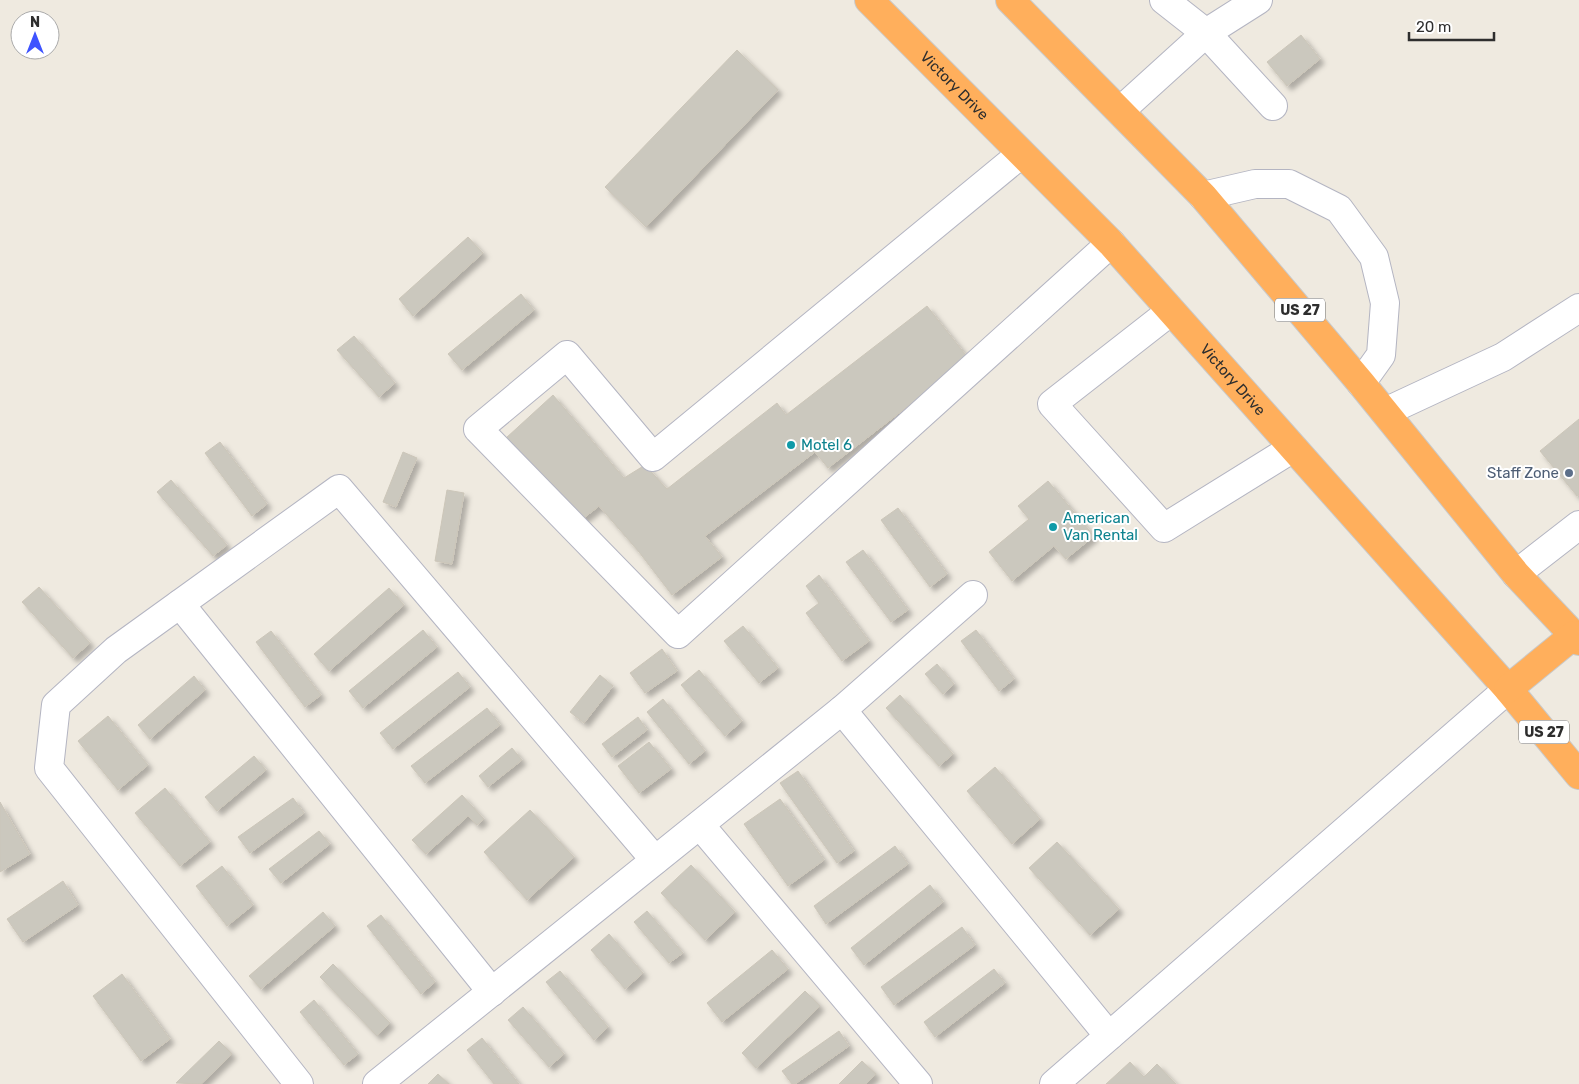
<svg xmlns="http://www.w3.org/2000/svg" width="1579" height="1084" viewBox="0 0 1579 1084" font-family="Rubik,sans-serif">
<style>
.building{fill:#cbc8be;stroke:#ccc6b9;filter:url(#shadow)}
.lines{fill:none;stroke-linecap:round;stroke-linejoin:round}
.minor-casing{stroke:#b4b5c2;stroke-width:30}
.highway-casing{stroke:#c9c9c9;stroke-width:30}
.minor{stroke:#fff;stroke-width:28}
.highway{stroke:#ffaf5c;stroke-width:28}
.culture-dot{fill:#0f9aa8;stroke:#fff;stroke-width:2}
.service-dot{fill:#5c6f8a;stroke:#fff;stroke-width:2}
.labels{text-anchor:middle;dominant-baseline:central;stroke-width:4;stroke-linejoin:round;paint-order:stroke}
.shield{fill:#fff;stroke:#6d6d6d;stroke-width:1}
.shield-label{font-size:14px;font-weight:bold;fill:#2e2e2e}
.street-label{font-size:15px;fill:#2e2e2e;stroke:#fff}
.culture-label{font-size:15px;fill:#0d838f;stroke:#fff;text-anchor:start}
.service-label{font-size:15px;fill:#4e5e75;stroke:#fff;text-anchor:end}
</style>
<defs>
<filter id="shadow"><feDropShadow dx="4.5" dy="4.5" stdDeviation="2.5" flood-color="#0004"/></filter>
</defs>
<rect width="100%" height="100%" fill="#efeae0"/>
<g class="building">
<polygon points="1301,35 1320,59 1287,86 1267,62"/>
<polygon points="737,50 778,90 646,227 605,187"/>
<polygon points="468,237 483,253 413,316 399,299"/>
<polygon points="521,294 534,310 462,370 448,354"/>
<polygon points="927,306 969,359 828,468 815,452 705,536 722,557 672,595 639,552 599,506 580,521 506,438 553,395 624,478 645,465 667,489 777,403 786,415"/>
<polygon points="354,336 395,383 379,397 337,350"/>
<polygon points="1579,419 1579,495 1577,496 1540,451"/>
<polygon points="220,442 267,504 252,516 205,453"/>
<polygon points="403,452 417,458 396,507 383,502"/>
<polygon points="171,480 227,545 213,556 157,492"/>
<polygon points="1048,481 1094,536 1066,559 1054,546 1012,581 989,552 1029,519 1018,506"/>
<polygon points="447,490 464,493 452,564 435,561"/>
<polygon points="898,508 947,574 930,587 881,520"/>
<polygon points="863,550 908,610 891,622 846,562"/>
<polygon points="819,575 869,641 842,661 806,613 819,603 806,586"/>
<polygon points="39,587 90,643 73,658 22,602"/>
<polygon points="389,588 404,605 329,671 314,654"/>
<polygon points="743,626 778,668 759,683 724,641"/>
<polygon points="423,630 437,647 363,708 349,691"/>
<polygon points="976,630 1014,679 999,691 961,641"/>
<polygon points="271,631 321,695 305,707 256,642"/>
<polygon points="662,649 677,671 645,693 630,673"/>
<polygon points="937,664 954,684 943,694 925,674"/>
<polygon points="699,670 742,721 725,736 681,685"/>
<polygon points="458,672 470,687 393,749 380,733"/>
<polygon points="600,675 613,686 584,723 570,712"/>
<polygon points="194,676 205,690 150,739 138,725"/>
<polygon points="900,695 953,754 939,766 886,708"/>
<polygon points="663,699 705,751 689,764 647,712"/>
<polygon points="487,708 500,725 425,783 411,766"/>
<polygon points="108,716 148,765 118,790 78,741"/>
<polygon points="638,717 647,730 612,757 602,744"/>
<polygon points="649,742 671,769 639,793 618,766"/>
<polygon points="512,748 522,760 488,787 479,776"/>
<polygon points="254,756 266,770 217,811 205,797"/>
<polygon points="995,767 1040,819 1012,844 967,791"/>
<polygon points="798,771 854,851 837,863 780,783"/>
<polygon points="165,788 210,842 180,866 135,813"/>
<polygon points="462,795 484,819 477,825 468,816 426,854 412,840"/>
<polygon points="293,798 304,813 250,853 238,837"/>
<polygon points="780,799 824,860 788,886 744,824"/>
<polygon points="0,802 30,854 0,872"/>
<polygon points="530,810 574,857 527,900 484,852"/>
<polygon points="319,831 330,844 281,883 269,869"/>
<polygon points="1057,842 1119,909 1090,935 1029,868"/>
<polygon points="895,846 908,864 826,924 814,906"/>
<polygon points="691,865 735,912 705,940 661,893"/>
<polygon points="222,866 253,905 227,926 196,886"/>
<polygon points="63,881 78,905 23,942 7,919"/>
<polygon points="930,885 943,902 864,965 851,948"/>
<polygon points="647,911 683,953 669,963 634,922"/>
<polygon points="323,912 335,926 261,989 249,976"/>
<polygon points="381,915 435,982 421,994 367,926"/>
<polygon points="962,927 975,945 894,1005 881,987"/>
<polygon points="609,934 643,973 625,989 591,950"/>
<polygon points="772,950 788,969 722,1022 707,1003"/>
<polygon points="333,964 390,1023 377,1036 320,977"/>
<polygon points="994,969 1005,983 935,1037 924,1022"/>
<polygon points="560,971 608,1027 594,1040 546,982"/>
<polygon points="122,974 170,1039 141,1061 93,996"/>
<polygon points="805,991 820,1006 756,1068 742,1053"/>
<polygon points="314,1000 358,1054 344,1065 300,1012"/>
<polygon points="523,1007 564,1054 549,1067 508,1020"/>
<polygon points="839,1031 849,1046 795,1084 792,1084 782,1071"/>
<polygon points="482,1038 519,1084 494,1084 467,1050"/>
<polygon points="219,1041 232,1054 201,1084 176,1083"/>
<polygon points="862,1061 876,1074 866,1084 839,1084"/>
<polygon points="1130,1062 1144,1077 1157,1064 1176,1084 1106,1084"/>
<polygon points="438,1074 449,1084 428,1084"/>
</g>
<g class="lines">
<g class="minor-casing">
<g id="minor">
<polyline points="1164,0 1206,33 1258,0"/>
<polyline points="1120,111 1206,33 1273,106"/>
<polyline points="1021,154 653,457 567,355 478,429 678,634 1111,243"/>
<polyline points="1203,196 1255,184 1289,184 1339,209 1374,257 1385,303 1381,355 1361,383"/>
<polyline points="1171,311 1052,404 1164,528 1293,448"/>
<polyline points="1385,412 1503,357 1579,308"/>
<polyline points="1516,574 1579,525"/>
<polyline points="180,604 492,992"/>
<polyline points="842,710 973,595"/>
<polyline points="700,825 918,1084"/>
<polyline points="299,1084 49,768 56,705 116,650 339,489 655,860"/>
<polyline points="377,1084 842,710 1109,1036"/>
<polyline points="1054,1084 1508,689"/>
</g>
</g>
<g class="highway-casing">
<g id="highway">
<path id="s1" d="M 869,0 L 1111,243 L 1508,689 L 1579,775"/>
<polyline points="1010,0 1203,196 1361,383 1516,574 1579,641"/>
<polyline points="1508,689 1574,635"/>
</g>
</g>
<use href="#minor" class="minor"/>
<use href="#highway" class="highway"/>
</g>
<g class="culture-dot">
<circle cx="791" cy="445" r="5"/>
<circle cx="1053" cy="527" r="5"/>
</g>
<circle class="service-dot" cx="1569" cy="473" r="5"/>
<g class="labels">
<g class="shield">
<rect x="1275" y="298.5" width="50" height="23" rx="4"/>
<rect x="1519" y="720.5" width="50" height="23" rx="4"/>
</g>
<g class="shield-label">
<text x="1300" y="310">US 27</text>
<text x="1544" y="732">US 27</text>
</g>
<g class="street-label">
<text stroke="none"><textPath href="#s1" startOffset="121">Victory Drive</textPath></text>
<text stroke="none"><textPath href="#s1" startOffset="526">Victory Drive</textPath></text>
</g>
<g class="culture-label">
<text x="801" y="445">Motel 6</text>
<text x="1063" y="518">American<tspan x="1063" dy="17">Van Rental</tspan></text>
</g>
<g class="service-label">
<text x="1559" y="473">Staff Zone</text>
</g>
</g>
<g transform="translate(35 35)"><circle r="24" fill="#ffffff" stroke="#ababab"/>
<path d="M0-4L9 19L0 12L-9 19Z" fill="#3e53ff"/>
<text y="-8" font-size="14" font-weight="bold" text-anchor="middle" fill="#2e2e2e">N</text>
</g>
<path d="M1409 32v8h85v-8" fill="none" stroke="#2e2e2e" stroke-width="2.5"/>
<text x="1416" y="32" font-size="15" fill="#2e2e2e" stroke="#ffffff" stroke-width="4" paint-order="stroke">20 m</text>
</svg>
